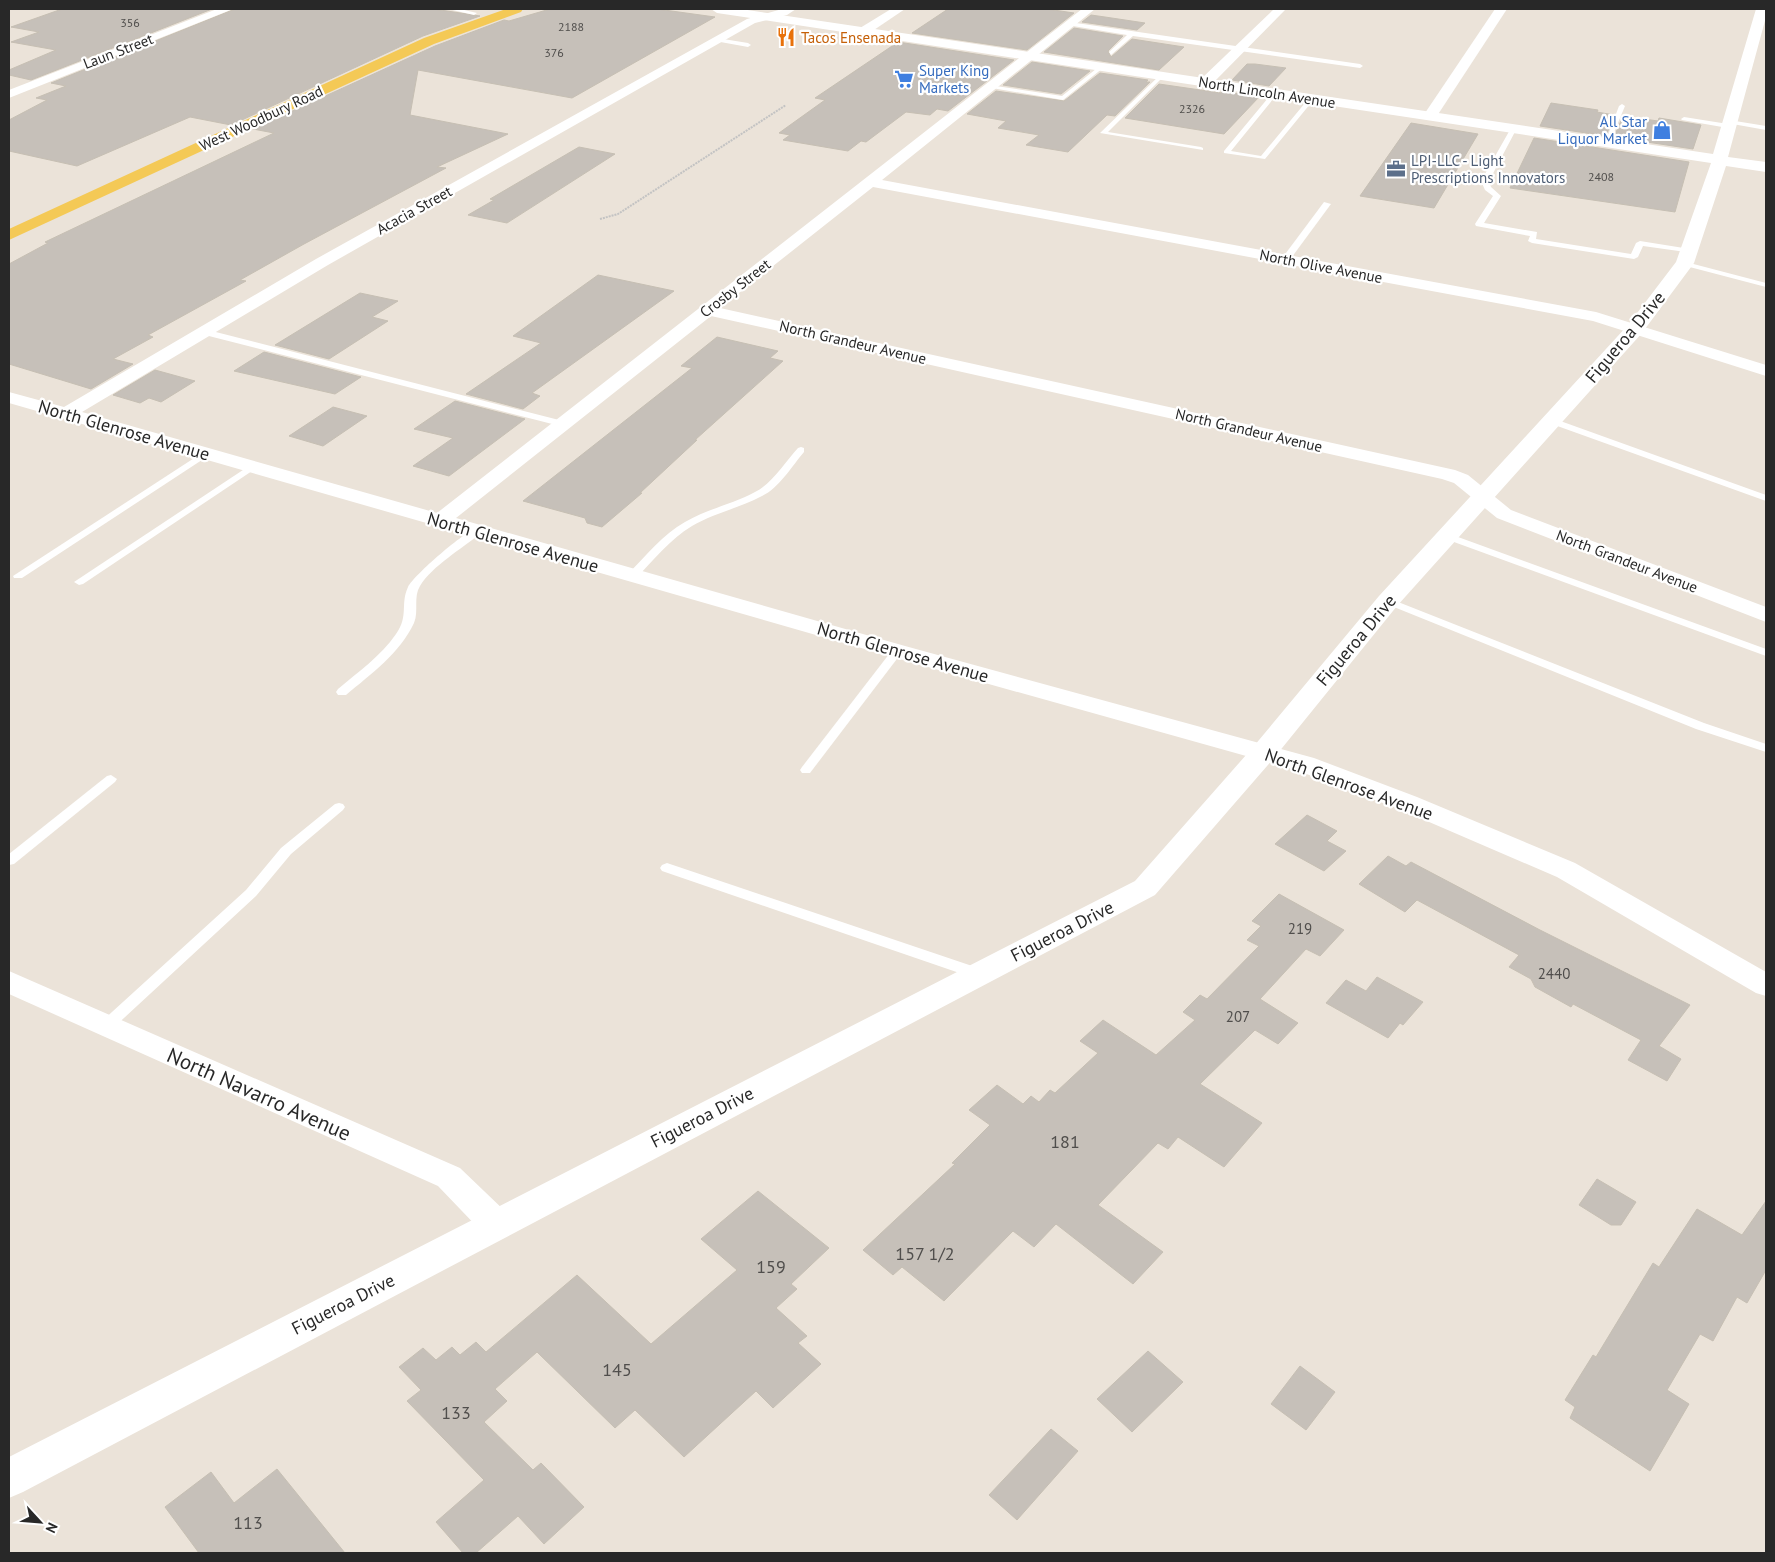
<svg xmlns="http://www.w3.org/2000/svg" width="1775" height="1562" viewBox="0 0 1775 1562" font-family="'PT Sans',sans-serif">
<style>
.building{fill:#c6c0b9;stroke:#c6bfb3}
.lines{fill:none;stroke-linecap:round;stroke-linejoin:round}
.path{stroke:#c3c3c3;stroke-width:2;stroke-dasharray:2 1;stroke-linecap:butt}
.lane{fill:#fff;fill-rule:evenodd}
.street{fill:#fff;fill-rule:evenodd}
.secondary{fill:#fff;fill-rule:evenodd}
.primary{fill:#f4c956;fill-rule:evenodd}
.labels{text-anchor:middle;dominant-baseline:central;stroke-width:4.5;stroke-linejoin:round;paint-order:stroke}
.far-number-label{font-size:12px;fill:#504e4c}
.far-food-label{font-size:15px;fill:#c56008;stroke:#fff;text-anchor:start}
.far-street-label{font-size:15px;fill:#282828;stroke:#fff}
.far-shop-label{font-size:15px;fill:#366cbe;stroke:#fff;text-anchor:start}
.far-service-label{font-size:15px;fill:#4e5e75;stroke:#fff;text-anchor:start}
.number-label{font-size:15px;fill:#504e4c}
.street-label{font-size:18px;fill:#282828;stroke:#fff}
.near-number-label{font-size:18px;fill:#504e4c}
.near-street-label{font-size:21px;fill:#282828;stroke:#fff}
</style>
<rect width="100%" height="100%" fill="#ebe3d9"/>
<g class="building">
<polygon points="62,9 212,9 31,80 9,75 9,70 56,50 11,42 39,32 11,27"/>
<polygon points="235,9 434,9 480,16 423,36 231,125 190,117 77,166 9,151 9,120 47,100 36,98 66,86 51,83"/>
<polygon points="550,9 657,9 715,17 572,98 418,70 410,115 508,134 437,167 446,168 304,244 240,280 246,281 148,335 153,337 113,359 133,364 91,389 9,364 9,264 48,243 45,242 274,133 253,129 435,46 504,20 509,21"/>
<polygon points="948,9 1047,9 1074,13 1027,50 912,33"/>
<polygon points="1091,15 1105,17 1145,23 1137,30 1082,22"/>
<polygon points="1074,28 1123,36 1108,51 1111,57 1132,39 1184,47 1159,70 1044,52"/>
<polygon points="898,42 1014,60 948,111 937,109 930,115 906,112 866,142 861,141 848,151 783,140 790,135 779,133 825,100 815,98"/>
<polygon points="1032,62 1090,71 1061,94 1003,85"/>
<polygon points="1247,64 1255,64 1286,68 1269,86 1232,80"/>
<polygon points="1100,73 1148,80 1146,82 1150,82 1115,116 1107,115 1068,152 1026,145 1039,135 998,128 1006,121 967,114 996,91 1064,101"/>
<polygon points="1159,84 1221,93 1222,91 1259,97 1224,134 1125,118"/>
<polygon points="1551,103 1598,110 1597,112 1614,115 1606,136 1540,126"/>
<polygon points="1623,116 1658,121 1659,118 1701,125 1693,149 1614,137"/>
<polygon points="1411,123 1478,134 1434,208 1360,196"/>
<polygon points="1534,138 1689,162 1675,212 1510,188"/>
<polygon points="579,147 615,154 507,223 468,215 494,200 490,199"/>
<polygon points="598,275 674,291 532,393 540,396 523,409 466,394 541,343 513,336"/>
<polygon points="360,293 398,301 372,317 388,321 329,359 275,345"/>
<polygon points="717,337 778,351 770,358 783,361 695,440 697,440 640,493 642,493 602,527 587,523 585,518 523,501 692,368 681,366"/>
<polygon points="264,352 361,377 335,394 234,371"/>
<polygon points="155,370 195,381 161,402 149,398 140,403 113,395"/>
<polygon points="455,401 525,419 449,476 413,466 453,438 414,429"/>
<polygon points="333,407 367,416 323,446 289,436"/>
<polygon points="1307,815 1337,831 1327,841 1346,851 1324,871 1275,844"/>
<polygon points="1388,856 1406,866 1411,862 1540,930 1690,1005 1659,1046 1681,1059 1667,1081 1628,1060 1641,1040 1573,1004 1571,1007 1535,987 1531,979 1509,967 1519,955 1417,900 1405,912 1359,884"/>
<polygon points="1279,894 1344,930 1320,956 1306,949 1260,999 1298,1023 1278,1044 1255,1030 1200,1084 1262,1123 1224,1167 1178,1137 1168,1149 1158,1143 1098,1205 1163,1252 1133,1284 1056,1224 1034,1247 1013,1231 944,1301 902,1267 893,1275 863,1250 955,1164 952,1163 990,1125 969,1110 997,1085 1023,1104 1031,1096 1039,1102 1050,1090 1055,1093 1098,1053 1080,1041 1103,1020 1156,1055 1195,1020 1183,1012 1200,995 1207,999 1259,946 1247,940 1261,926 1252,921"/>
<polygon points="1377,977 1423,1002 1403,1025 1400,1023 1388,1038 1326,1003 1346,980 1366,991"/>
<polygon points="1597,1179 1636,1202 1621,1225 1611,1225 1579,1205"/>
<polygon points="758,1191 829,1248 791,1284 797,1289 776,1308 807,1336 798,1343 821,1364 773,1408 756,1391 684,1457 635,1410 615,1428 537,1352 495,1389 507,1401 484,1422 533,1470 541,1463 584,1507 544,1544 518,1516 476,1553 463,1553 436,1522 484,1480 407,1401 421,1390 399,1367 423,1348 436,1360 452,1347 460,1355 476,1342 486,1352 577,1275 651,1344 737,1270 701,1239"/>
<polygon points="1766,1201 1766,1270 1747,1303 1737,1297 1713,1341 1700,1334 1667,1390 1689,1404 1650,1471 1570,1418 1575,1407 1565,1400 1593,1355 1596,1357 1653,1263 1659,1267 1697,1209 1742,1235"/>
<polygon points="1148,1351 1183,1382 1132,1432 1097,1399"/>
<polygon points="1300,1366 1335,1392 1306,1430 1271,1404"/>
<polygon points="1051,1429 1078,1451 1017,1520 989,1495"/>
<polygon points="277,1469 345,1553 199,1553 165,1507 211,1472 234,1503"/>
</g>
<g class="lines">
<polyline class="path" points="600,219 618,214 786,105"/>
<g class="lane">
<polygon points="448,9 460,9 477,13 474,15"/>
<polygon points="1069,22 1360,64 1363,66 1360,68 1133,36 1111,55 1109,52 1127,35 1067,25"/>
<polygon points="717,38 748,43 751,45 748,47 715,41"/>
<polygon points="1101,65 1103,68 1063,100 986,87 989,85 1062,96"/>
<polygon points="1161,74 1163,77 1108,132 1201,147 1203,148 1203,150 1100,133"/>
<polygon points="1273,92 1278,93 1231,151 1261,156 1310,97 1315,98 1265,159 1224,153 1224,151"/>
<polygon points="1622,104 1625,106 1610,142 1605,143 1619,106"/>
<polygon points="1684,117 1728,124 1731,126 1728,128 1682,120 1681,119"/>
<polygon points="1729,120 1766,126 1766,130 1727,123 1727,121"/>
<polygon points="1514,126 1517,128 1489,181 1491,187 1501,196 1484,223 1537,232 1536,239 1631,254 1636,243 1640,241 1690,249 1693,249 1693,253 1643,246 1638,257 1634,259 1532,243 1528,241 1530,236 1476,226 1475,224 1493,196 1485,190 1481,181 1511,128"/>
<polygon points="1324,202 1331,204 1289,261 1283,261 1283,257"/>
<polygon points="1682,261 1766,283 1766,287 1682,265"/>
<polygon points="204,329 567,422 569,424 564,427 201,334 201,330"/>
<polygon points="1552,418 1766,495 1766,501 1549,423 1547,421"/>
<path d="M 801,447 L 804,448 L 804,452 C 792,466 779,488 762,496 C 740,508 714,513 692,526 C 670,539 653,561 636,578 L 628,578 L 627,576 L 628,574 C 646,556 663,534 685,522 C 707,509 733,504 755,492 C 772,484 785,462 798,448 Z"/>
<polygon points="205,451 208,452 208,456 22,578 14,578 13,576"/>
<polygon points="252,464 257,467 255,469 83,584 79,585 74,582"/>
<path d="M 477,528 L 482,531 L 481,533 C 463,548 432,566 420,586 C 413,597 419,611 414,623 C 400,653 371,674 346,695 L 338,695 L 336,692 L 338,689 C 358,672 381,656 396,634 C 409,616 400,604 408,587 C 414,575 465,531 477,528 Z"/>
<polygon points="1447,533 1766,649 1766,656 1443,538 1443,534"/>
<polygon points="1388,598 1704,723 1766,744 1766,752 1696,729 1384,603 1383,601"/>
<polygon points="897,648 903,651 810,773 802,773 800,770 802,767 893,649"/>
<polygon points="111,775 117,779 115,782 14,864 9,865 9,854 107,776"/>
<polygon points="339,803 343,804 345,807 343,810 291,854 256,896 111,1030 106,1032 101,1030 99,1026 101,1022 246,890 281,848 335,804"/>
<polygon points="667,863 984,970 986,974 984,978 974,978 662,871 660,868 662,865"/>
</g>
<g class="street">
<polygon points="217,9 233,9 9,98 9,90"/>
<polygon points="782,9 796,9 787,15 755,23 328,265 82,412 437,513 1082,9 1095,9 882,180 1596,312 1766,365 1766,376 1593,321 873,187 720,308 1455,470 1468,475 1511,510 1766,607 1766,622 1497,518 1454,483 1442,479 711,316 456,518 905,646 1314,758 1417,797 1575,863 1766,972 1766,996 1756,993 1557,877 1399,809 1296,770 889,656 9,403 9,392 64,407 316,259 747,19"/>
<polygon points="891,9 905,9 868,34 860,34 860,28"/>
<polygon points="1274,9 1286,9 1211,85 1201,85 1200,82 1201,79"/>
<polygon points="1495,9 1507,9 1435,119 1425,119 1423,116"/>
<polygon points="9,971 460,1168 508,1214 512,1224 508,1234 496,1238 484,1234 438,1186 9,994"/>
</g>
<polygon class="secondary" points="711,9 741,9 1713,154 1756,9 1766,9 1766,17 1728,157 1766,162 1766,172 1726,166 1694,263 1642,333 1397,606 1274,758 1155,895 23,1492 9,1498 9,1457 1135,881 1254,746 1379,596 1628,325 1676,262 1711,163 717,13"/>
<polygon class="primary" points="506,9 523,9 521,12 434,44 9,240 9,229 424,38"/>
</g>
<defs>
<g id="restaurant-bare" transform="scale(1.5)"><path d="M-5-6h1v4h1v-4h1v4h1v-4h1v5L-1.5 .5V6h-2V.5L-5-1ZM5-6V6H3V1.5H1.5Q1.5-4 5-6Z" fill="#e8710a" stroke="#fff" stroke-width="2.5" paint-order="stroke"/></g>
<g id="supermarket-bare" transform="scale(1.5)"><path d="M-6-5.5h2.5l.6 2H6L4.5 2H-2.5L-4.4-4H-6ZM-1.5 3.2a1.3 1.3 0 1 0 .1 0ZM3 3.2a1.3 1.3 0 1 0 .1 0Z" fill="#3f7fe0" stroke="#fff" stroke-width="2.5" paint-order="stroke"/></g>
<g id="shop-bare" transform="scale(1.5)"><path d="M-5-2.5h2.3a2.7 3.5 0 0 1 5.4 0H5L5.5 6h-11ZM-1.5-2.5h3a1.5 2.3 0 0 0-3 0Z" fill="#3f7fe0" stroke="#fff" stroke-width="2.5" paint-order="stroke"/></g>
<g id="office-bare" transform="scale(1.5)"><path d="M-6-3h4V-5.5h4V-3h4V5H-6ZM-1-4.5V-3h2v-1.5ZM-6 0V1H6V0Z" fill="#5c6f8a" stroke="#fff" stroke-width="2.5" paint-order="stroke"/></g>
</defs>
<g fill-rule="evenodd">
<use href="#restaurant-bare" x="786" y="37"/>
<use href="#supermarket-bare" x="904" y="79"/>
<use href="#shop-bare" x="1662" y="130"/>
<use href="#office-bare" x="1396" y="169"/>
</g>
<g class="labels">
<g class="far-number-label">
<text x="130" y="22">356</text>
<text x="571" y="26">2188</text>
<text x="554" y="52">376</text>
<text x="1192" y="108">2326</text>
<text x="1601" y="176">2408</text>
</g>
<g class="far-food-label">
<text x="801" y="37">Tacos Ensenada</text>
</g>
<g class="far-street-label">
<text transform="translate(118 51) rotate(-21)">Laun Street</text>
<text transform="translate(1267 92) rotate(9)">North Lincoln Avenue</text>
<text transform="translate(261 118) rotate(-25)">West Woodbury Road</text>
<text transform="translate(414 210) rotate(-29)">Acacia Street</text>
<text transform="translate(1321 266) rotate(11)">North Olive Avenue</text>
<text transform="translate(735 288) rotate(-38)">Crosby Street</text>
<text transform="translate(853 342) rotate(13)">North Grandeur Avenue</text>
<text transform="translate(1249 430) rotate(13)">North Grandeur Avenue</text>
<text transform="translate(1627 561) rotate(21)">North Grandeur Avenue</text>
</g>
<g class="far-shop-label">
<text x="919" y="70">Super King<tspan x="919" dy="17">Markets</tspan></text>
<text x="1647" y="121" text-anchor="end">All Star<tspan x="1647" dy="17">Liquor Market</tspan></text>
</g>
<g class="far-service-label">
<text x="1411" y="160">LPI-LLC - Light<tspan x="1411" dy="17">Prescriptions Innovators</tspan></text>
</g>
<g class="number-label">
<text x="1300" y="928">219</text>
<text x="1554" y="973">2440</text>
<text x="1238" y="1016">207</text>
</g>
<g class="street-label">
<text transform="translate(1625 337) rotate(-50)">Figueroa Drive</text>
<text transform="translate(124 430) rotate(16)">North Glenrose Avenue</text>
<text transform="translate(513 542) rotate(16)">North Glenrose Avenue</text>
<text transform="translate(1356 640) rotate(-50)">Figueroa Drive</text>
<text transform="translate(903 652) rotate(16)">North Glenrose Avenue</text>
<text transform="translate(1349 784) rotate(20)">North Glenrose Avenue</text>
<text transform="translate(1062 931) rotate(-27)">Figueroa Drive</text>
<text transform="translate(702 1117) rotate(-27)">Figueroa Drive</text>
<text transform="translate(343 1304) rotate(-27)">Figueroa Drive</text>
</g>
<g class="near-number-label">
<text x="1065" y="1141">181</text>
<text x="925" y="1253">157 1/2</text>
<text x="771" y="1266">159</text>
<text x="617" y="1369">145</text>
<text x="456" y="1412">133</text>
<text x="248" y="1522">113</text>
</g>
<g class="near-street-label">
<text transform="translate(259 1094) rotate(24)">North Navarro Avenue</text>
</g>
</g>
<rect width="1775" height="1562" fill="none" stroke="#282828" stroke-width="20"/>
<g transform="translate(40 1522) rotate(116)" stroke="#ffffff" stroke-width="4" paint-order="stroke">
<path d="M0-4L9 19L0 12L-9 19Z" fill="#282828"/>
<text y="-8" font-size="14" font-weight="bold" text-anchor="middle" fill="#282828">N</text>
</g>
</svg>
